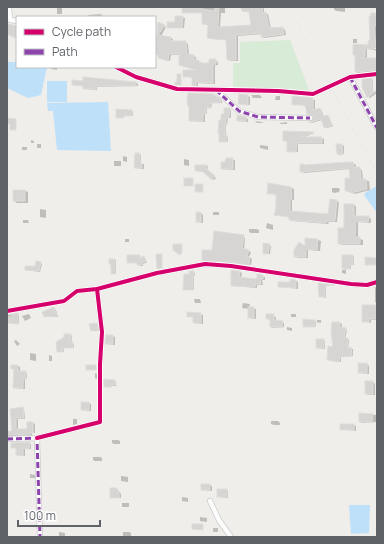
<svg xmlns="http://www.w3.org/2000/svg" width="384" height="544" viewBox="0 0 384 544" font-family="Manrope,sans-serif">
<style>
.green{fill:#d8ebd6}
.water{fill:#bfe0f9}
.shadow{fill:#0003}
.building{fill:#d6d5d3;stroke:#deddd9}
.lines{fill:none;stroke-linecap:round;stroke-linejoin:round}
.minor-casing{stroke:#cbcccc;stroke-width:6}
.minor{stroke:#fdfcfc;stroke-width:4.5}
.rail{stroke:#e4e4e4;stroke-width:1.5;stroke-dasharray:1 5;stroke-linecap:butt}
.quiet{stroke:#8e44ad;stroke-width:3;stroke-dasharray:6 3;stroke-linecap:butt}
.cycleway-casing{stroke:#fff;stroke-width:6}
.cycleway{stroke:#d6006c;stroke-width:4}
</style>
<rect width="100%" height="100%" fill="#efeeea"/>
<polygon class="green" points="290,40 309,90 233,87 233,63 240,63 240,42"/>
<g class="water">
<polygon points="17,53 17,67 47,67 41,95 28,98 7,88 7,62 15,62"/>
<rect x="47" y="81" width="20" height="21"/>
<polygon points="108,102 111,151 57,150 53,111 48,111 47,103"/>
<polygon points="377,186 377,213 364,195 366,192"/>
<polygon points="349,505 370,505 369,533 351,534"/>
</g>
<g class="shadow">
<polygon points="57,7 62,8 62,14 57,14"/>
<polygon points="197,7 225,7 225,13 221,13 220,28 252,26 250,12 244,11 241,9 241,7 264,7 264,13 268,14 271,29 283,28 285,30 286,35 264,38 262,37 262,34 238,36 238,61 231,61 228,59 227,40 211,39 208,38 209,25 203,24 203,13 197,12"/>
<polygon points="334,7 345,7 345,12 337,11 334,10"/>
<polygon points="101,14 103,17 75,17 75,16 88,16 88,15"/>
<polygon points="375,14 377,15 377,45 372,49 377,49 377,51 367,48 367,57 365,59 377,59 377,71 358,73 356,72 356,55 354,54 369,46 371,41"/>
<polygon points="176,17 185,18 184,28 170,28 168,27 176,23"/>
<polygon points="159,24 166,27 161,36 170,38 173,39 172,42 185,42 188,44 189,55 196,57 196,61 201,62 201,64 210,64 215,60 218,62 218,65 215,65 215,84 198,83 198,86 193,85 193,78 184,76 198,71 180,55 171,55 170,61 162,59 159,55 155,55 155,46"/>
<rect x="7" y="36" width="1" height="10"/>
<rect x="353" y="39" width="4" height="4"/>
<polygon points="51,67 57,67 57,70 51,69"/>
<polygon points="371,79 373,80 373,92 377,92 377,102 377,93 370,98 368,97"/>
<polygon points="136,82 138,84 138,86 97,87 97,90 86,89 84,88 84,86 73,85"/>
<polygon points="251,95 260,95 262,98 253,98"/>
<polygon points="215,96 222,101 222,103 212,103 211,108 207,108 207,114 205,114 205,122 191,121"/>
<polygon points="248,96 250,97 250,105 239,104"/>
<polygon points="276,96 280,96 280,100 275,100"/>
<polygon points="293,97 315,100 315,111 320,109 322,111 324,117 327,116 329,117 333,126 327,128 325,127 322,120 312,123 310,122 314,120 314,116 306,106 293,104"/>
<polygon points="229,109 231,110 231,118 228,118 227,125 226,125 226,136 228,137 228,142 221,142 222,121"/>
<polygon points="117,110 132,111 133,112 133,116 124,116 124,118 119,118 117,117"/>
<polygon points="246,118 248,119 248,122 238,121"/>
<polygon points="255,121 262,122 264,123 257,123"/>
<polygon points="287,122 287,124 280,124 280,123"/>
<polygon points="284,132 314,133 302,138 322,138 324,139 324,144 298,144 298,152 290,152 288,151 288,142 284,140"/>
<polygon points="31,140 34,141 34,143 31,143"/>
<rect x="37" y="144" width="4" height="4"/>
<polygon points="260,145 268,146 268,150 260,148"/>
<polygon points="342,145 344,146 344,154 340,155 338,154"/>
<rect x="22" y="147" width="5" height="3"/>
<polygon points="139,154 141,155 141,164 144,164 144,169 135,168"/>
<polygon points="123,156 127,157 127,162 123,161"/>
<polygon points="184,159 189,160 189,166 184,165"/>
<polygon points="227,159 235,160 235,170 222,169"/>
<rect x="114" y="161" width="7" height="5"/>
<polygon points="353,163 356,165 356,168 362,170 363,180 369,181 370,190 355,194 346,191 351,179 350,169 304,173 301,171 304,165"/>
<polygon points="207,166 208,166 208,171 216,178 214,180 204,172 196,171"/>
<polygon points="7,186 8,187 8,193 7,193"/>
<polygon points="291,188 294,189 294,200 292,200 292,212 329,215 336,201 339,202 337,222 329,222 328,224 292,221 290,219 290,217 275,214 277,195 268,193"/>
<polygon points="332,188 338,188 340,189 339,192 334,193 332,192"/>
<polygon points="24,190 28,192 28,203 17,203 14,201"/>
<polygon points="354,205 356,206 356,217 368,217 371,219 371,223 358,222 358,238 363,240 363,245 342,245 339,243"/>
<polygon points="40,209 46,210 46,218 40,217"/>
<rect x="213" y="212" width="6" height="3"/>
<polygon points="201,213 203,215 203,223 197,222"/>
<polygon points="23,220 28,220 29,223 23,223"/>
<polygon points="267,223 273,225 273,230 266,228"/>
<polygon points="249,229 256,229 259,230 259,233 251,233 249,232"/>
<polygon points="243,236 245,238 244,250 251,252 249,257 252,259 251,265 234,263 206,261 203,260 213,251"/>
<rect x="125" y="239" width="4" height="3"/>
<polygon points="318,240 321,241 320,251 308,250 308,258 298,258 295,256"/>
<polygon points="269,245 271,246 270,254 266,254 264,253"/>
<polygon points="128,256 140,256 141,258 144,257 147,262 143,264 143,266 139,266 138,263"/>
<polygon points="353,256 354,257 354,265 351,265 351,269 346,269 346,270 343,268"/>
<polygon points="110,260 116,260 116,274 112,274"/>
<polygon points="41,263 42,264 40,272 26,270 36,267"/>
<polygon points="342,270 346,270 346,274 342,273"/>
<polygon points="194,272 195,273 195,276 194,276 194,290 186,290 184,289 190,275"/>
<polygon points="240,272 242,273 241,278 258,280 258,275 265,277 265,280 262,280 263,285 257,285 257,288 234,286 232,285"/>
<polygon points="295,280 298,282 298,289 279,286"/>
<polygon points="319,284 333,286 326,286 326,298 320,296"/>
<polygon points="377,287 377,303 375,302 375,288 373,288"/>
<polygon points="194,299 200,299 201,303 195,303"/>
<polygon points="243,303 250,304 249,308 256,309 256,319 249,318 249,309 242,308"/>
<polygon points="377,306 377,320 371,320 371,323 363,321"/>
<polygon points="54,309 56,310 58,317 47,317 45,316"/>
<polygon points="188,313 203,315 203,324 194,323 194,317 188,316"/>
<polygon points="17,314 19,315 19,324 10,323 9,319 7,319 7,315"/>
<polygon points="29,314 31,318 25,321 22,316"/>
<rect x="291" y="314" width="5" height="3"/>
<polygon points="267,315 276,317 276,321 284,323 284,327 273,328 271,327 271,320 267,319"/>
<polygon points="317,320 321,320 321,323 316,322 316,327 304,326 314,321 317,322"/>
<polygon points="333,323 340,323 342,324 342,329 347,330 345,339 349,340 348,348 353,349 353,356 341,357 341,362 328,360 334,348"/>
<polygon points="97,324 99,325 100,330 94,331 92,330"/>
<polygon points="287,327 292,328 292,331 287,330"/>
<polygon points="70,335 72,336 72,343 74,344 74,348 64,348 64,352 59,352"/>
<polygon points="113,336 115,337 115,345 106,344"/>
<polygon points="16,340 20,344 17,346 14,341"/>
<polygon points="323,340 325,341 325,349 317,348"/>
<polygon points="30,353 36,354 36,361 30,360"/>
<polygon points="49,355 52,356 52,361 49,361"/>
<polygon points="367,364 369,366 369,374 359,373"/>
<polygon points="18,366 20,367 20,372 27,373 27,379 25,379 25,389 14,388 15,369 12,369"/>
<polygon points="95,373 97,374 97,379 95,378"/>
<polygon points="115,381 116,382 116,386 112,386 112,387 105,386"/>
<polygon points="373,382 375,384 375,395 368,395 366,393"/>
<polygon points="89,403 91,404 91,411 82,410"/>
<polygon points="22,408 24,409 25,419 18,419 18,430 28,430 28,423 33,423 35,424 35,433 32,433 32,435 9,436 7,437 7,432 13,432 11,410"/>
<polygon points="360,414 377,415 377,422 362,423 360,422"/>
<polygon points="73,419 77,419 77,424 73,425"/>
<polygon points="271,421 278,421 280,423 280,425 274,425 271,424"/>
<polygon points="354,425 356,426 356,431 341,429"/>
<polygon points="112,440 118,440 120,441 120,444 114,444 112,443"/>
<polygon points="29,443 31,444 31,449 25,449 25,456 17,455 17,448"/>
<polygon points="93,457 100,457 102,458 102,461 95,461 93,460"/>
<polygon points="30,474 35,475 35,478 30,478"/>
<polygon points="121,476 128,477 128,482 121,481"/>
<polygon points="210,485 212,486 212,491 202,490"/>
<polygon points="117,489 121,494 121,498 111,497"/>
<polygon points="226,490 228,491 228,498 218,497"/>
<polygon points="182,497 188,498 188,502 182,501"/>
<rect x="122" y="503" width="7" height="4"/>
<polygon points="200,517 207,518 207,522 200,521"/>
<rect x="213" y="528" width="5" height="4"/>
<polygon points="59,532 65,533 65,537 59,537"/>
<polygon points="123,532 129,532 131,533 131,537 123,537"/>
</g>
<g class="building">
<polygon points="182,7 202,7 202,9 214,11 215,8 219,8 218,27 251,25 249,12 242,11 242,7 263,7 262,13 266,12 269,28 283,27 284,34 261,37 261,33 236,35 236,60 227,60 226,40 207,38 208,24 202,24 202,13 182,13"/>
<polygon points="371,13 375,13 376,16 377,16 377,26 374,26 376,47 372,50 365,48 365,56 363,58 377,58 377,70 355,72 355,55 353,55 353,44 368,45 368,41 370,40 369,16 371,16"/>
<polygon points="175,16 183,16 182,28 167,28 167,22 175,22"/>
<polygon points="158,22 165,25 158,35 171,37 170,41 186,41 187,54 194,55 194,60 199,60 199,63 209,63 209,59 216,59 216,64 213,64 213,83 196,82 196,86 192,86 192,77 183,77 183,70 196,70 179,65 179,54 169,54 168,61 158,58 158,55 155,54 155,35 157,35"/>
<polygon points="8,24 17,26 17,36 16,36 15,38 7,34"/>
<polygon points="177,74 181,74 181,85 175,85 175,82 177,82"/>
<polygon points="83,77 136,82 136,86 96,86 96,89 83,89 83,86 72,85 72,80 83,81"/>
<polygon points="372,78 372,91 376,91 367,98 362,87 362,79"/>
<polygon points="188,93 213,94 221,99 220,103 210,103 210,108 206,108 206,114 203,114 203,121 189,121 189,106 188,106 187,102"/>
<polygon points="239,94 248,95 248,105 238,104"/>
<polygon points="292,96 313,98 313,110 320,108 323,116 328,115 332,125 324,128 321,119 309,123 309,122 313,120 313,116 307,114 305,105 292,105"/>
<polygon points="224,108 230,108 229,118 226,118 226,125 225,125 225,135 227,135 227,142 219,142 219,133 218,133 219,120 221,120 221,114 224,114"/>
<polygon points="116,109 132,110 132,116 123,116 123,118 116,118"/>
<polygon points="237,115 246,117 246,121 237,121"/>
<polygon points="7,118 16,119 16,130 10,130 10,124 7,124"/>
<polygon points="283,131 314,132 301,137 322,137 322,143 297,143 296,152 287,152 287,141 283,141"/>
<polygon points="336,144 342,144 343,154 337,154"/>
<polygon points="135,153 140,153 140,163 142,163 142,168 134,168"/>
<polygon points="226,158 233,158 233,169 221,169 221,162 225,162"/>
<polygon points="348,162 353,162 354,167 360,167 361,179 366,179 367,189 351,193 351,191 345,191 345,178 350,178 349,168 300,172 300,164 304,164 304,165"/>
<polygon points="195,165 207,165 207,169 215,176 212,180 202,171 195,171"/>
<rect x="184" y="178" width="9" height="8"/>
<polygon points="268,183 291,187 292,199 290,199 290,211 328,214 330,199 337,200 335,221 326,221 326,223 289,220 289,217 274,215 276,210 276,194 267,194"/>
<rect x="195" y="184" width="8" height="8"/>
<rect x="13" y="190" width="12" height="11"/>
<polygon points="344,204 354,204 354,216 369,216 368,222 356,221 355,237 360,237 360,244 338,244 338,228 344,228"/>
<rect x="196" y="212" width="5" height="10"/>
<polygon points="214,231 244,235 242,248 249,250 247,256 250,257 249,265 231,262 202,261 202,250 212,250"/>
<polygon points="305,238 318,239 317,250 306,249 306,257 294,257 294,250 299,242 305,246"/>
<polygon points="263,243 270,244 268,254 263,254"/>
<polygon points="173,244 182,244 182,252 180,255 173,250"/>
<polygon points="156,254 162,254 162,268 157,269"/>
<polygon points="127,255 140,255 140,258 144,256 146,261 142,263 142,265 137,265 137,263 127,263"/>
<polygon points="342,255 353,255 353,265 350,265 350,269 342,269"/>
<polygon points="365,257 377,258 377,265 365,265"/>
<polygon points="109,259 115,259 115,274 111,274 111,264 109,264"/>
<polygon points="36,261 41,262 39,271 25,270 25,266 35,266"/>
<polygon points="231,270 240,271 239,277 257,279 257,274 263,275 263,279 260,279 261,284 255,284 255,287 231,286"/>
<polygon points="189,271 194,271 194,276 193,276 193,290 183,290 184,274 189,274"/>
<polygon points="290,279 296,280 296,288 278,287 278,282 290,282"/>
<polygon points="318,283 335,285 325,286 325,297 319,297"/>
<polygon points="362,305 377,305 377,319 369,319 369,322 362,322"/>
<polygon points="54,307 57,316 44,317 42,312"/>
<rect x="248" y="307" width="6" height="11"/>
<polygon points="187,312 201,313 201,323 193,323 193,317 187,317"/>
<polygon points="18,313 18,324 8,323 8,317 12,317 12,314"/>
<polygon points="266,314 274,314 274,320 283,321 282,327 270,327 270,319 266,319"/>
<polygon points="303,319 315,320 315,327 303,327"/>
<polygon points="332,322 340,322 340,327 346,328 344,338 348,338 347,348 351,347 352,356 340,357 339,362 327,360 328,346 333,347 331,333"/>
<polygon points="97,323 98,329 91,331 89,324"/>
<polygon points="64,334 71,334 71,342 73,342 73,348 63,348 63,352 57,352 56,342 64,337"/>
<polygon points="106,335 113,335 113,344 105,344"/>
<rect x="316" y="339" width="8" height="9"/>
<rect x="358" y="363" width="9" height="10"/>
<polygon points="11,365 18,365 18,371 26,371 26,379 23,379 23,388 13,388 14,369 11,369"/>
<rect x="86" y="365" width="10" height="5"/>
<polygon points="104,379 115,380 115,385 111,385 111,387 104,387"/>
<rect x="365" y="381" width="8" height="13"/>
<rect x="81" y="402" width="8" height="8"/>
<polygon points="23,407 24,418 16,418 16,429 27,429 27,422 33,422 33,433 30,433 30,434 7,435 7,431 12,431 10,409"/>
<polygon points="359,413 373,414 372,422 359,422"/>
<rect x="340" y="424" width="14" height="6"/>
<polygon points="30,442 29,449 23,448 23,456 16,455 16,448 11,448 11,443"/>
<rect x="201" y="484" width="9" height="6"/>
<polygon points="110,488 117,488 117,492 119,492 119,498 110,498"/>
<rect x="217" y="489" width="10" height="8"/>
<polygon points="192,524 203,524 203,530 192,529"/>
</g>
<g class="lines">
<g class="minor-casing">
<g id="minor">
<polyline points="9,7 10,20 17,21"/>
<polyline points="116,67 136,77 177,89 278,91 313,94 350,77 377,74"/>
<polyline points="350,77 377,128"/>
<polyline points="216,90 239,111 258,117 310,118"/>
<polyline points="7,311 64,301 77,291 97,289 157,273 205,264 231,266 351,284 367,285 377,282"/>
<polyline points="37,438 100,422 100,364 102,332 97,289"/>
<polyline points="7,439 37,438 40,537"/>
<polyline points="210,501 219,520 231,537"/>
</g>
</g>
<use href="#minor" class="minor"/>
<polyline class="rail" points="288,7 377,173"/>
<g class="quiet">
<polyline points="350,77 377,128"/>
<polyline points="216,90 239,111 258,117 310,118"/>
<polyline points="7,439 37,438 40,537"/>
</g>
<g class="cycleway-casing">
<g id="cycleway">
<polyline points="116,67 136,77 177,89 278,91 313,94 350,77 377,74"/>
<polyline points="7,311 64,301 77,291 97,289 157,273 205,264 231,266 351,284 367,285 377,282"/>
<polyline points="37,438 100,422 100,364 102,332 97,289"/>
</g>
</g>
<use href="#cycleway" class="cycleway"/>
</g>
<rect width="384" height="544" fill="none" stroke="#5f6368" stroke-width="16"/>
<rect x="16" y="16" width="140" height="52" fill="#ffffff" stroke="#bfc1c3"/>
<rect x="24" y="29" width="20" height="6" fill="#d6006c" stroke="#bfc1c3"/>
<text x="52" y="36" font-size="12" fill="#5f6368">Cycle path</text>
<rect x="24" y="49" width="20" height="6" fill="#8e44ad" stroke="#bfc1c3"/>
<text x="52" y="56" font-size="12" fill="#5f6368">Path</text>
<path d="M18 520v6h82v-6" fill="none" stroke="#5f6368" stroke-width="2"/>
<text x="24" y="520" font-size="12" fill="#5f6368" stroke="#ffffff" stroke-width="3" paint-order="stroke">100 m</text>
</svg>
